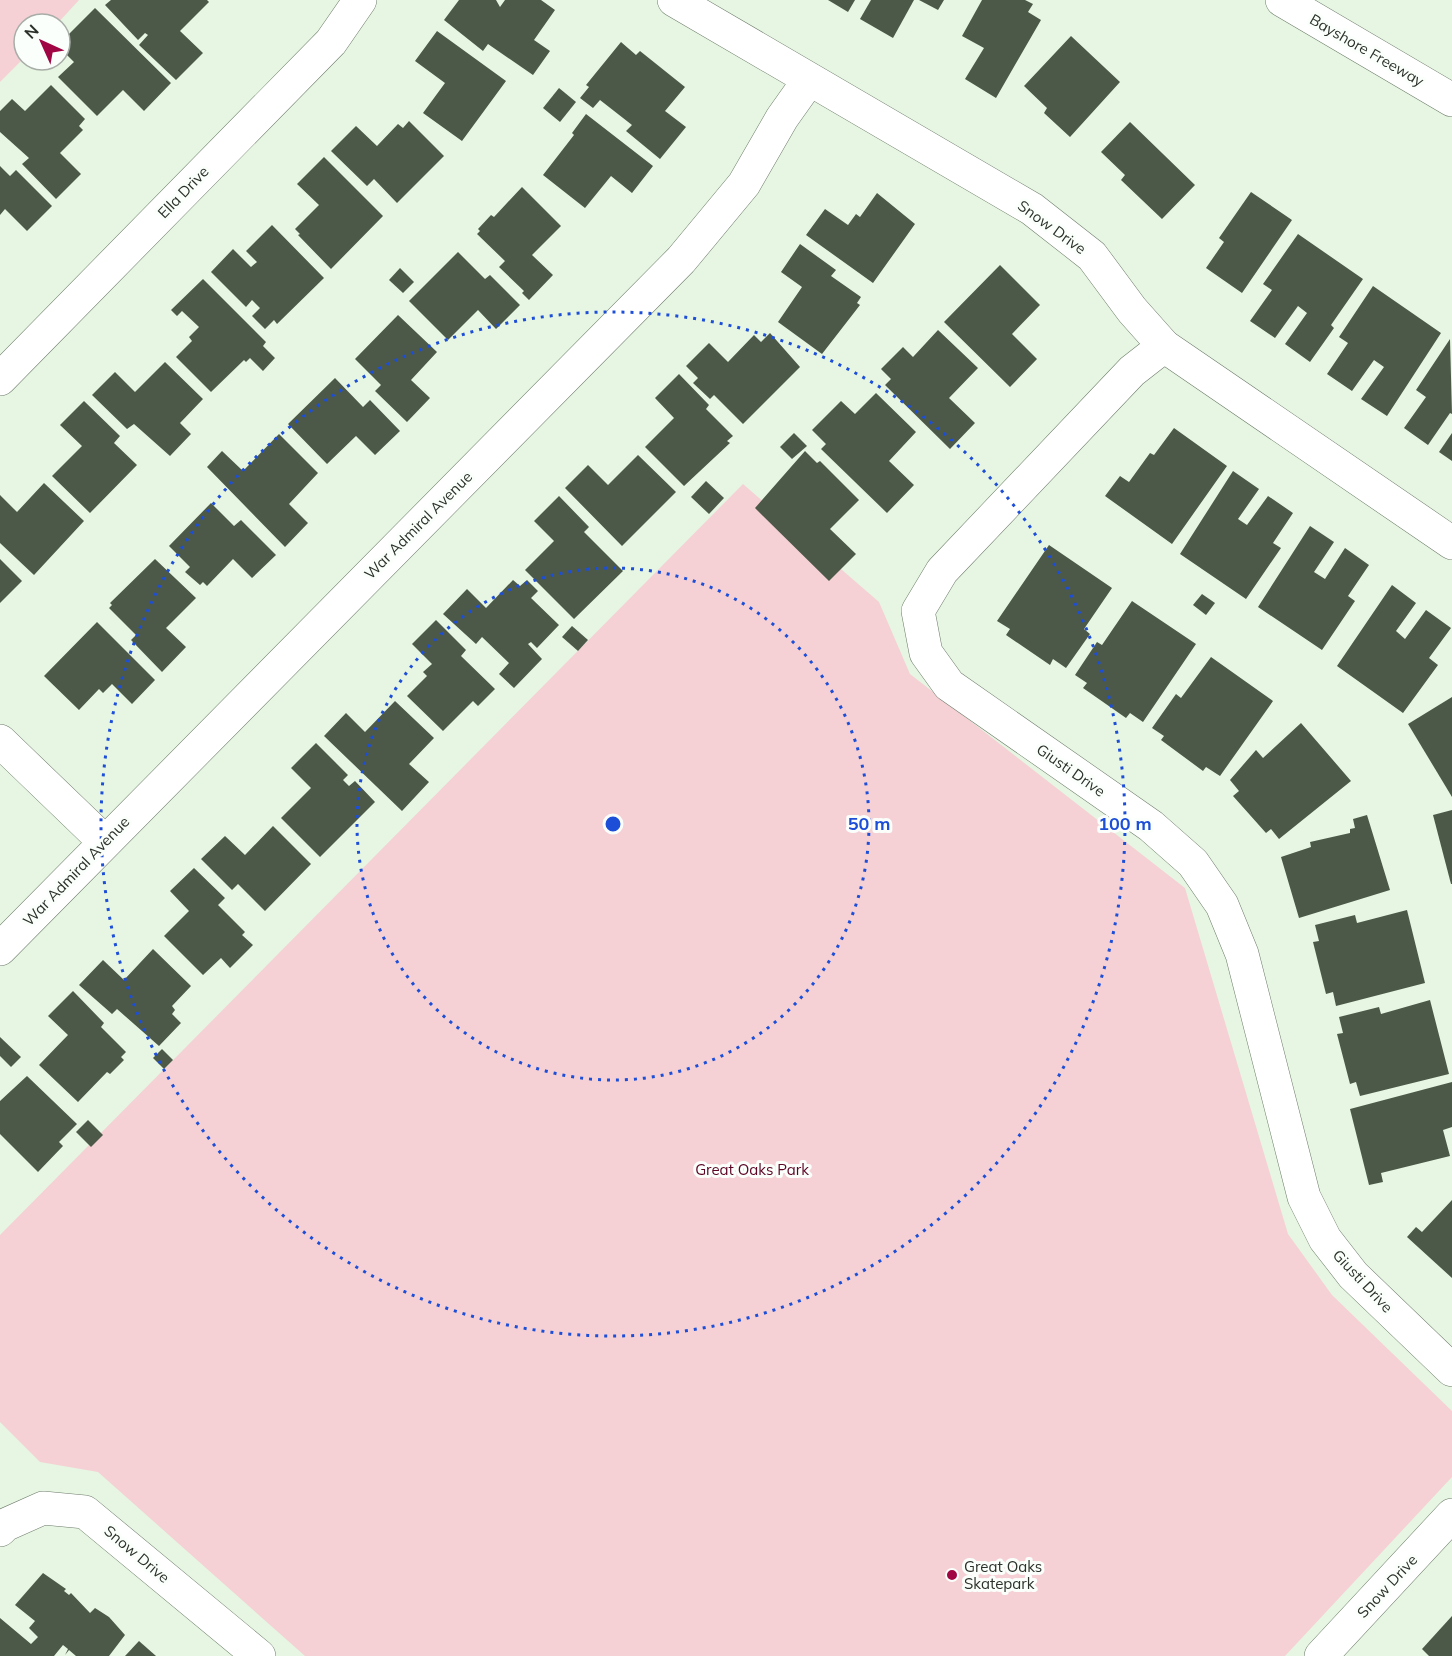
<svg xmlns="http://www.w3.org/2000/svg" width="1452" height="1656" viewBox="0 0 1452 1656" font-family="Mulish,sans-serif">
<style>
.green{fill:#f5d1d6}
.building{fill:#4c5949}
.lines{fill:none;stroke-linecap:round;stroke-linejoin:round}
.minor-casing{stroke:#6e7c6b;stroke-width:34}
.highway-casing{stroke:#6e7c6b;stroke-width:34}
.minor{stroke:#fff;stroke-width:33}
.highway{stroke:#fff;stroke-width:33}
.ring{fill:none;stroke:#1d4ed8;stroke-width:3;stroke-dasharray:3 6}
.poi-dot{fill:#a10644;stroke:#fbfffb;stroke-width:2}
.labels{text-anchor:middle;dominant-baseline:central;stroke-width:6;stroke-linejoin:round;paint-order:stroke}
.street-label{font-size:15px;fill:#2c322b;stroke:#fbfffb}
.park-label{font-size:15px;fill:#5c0525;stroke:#fbfffb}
.poi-label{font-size:15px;fill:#2c322b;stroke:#fbfffb;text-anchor:start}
.centre{fill:#1d4ed8;stroke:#fbfffb;stroke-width:3}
.ring-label{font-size:18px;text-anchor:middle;font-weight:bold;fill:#1d4ed8;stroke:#fbfffb;stroke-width:6;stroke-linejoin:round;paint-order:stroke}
</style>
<rect width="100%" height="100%" fill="#e6f6e2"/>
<g class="green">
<polygon points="0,0 79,0 57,24 24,24 24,58 0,82"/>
<polygon points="743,484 879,602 910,674 1185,888 1288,1234 1332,1295 1452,1411 1452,1477 1285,1656 305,1656 98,1472 40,1462 0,1422 0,1235"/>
</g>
<g class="building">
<polygon points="111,0 207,0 209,2 180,31 203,53 176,80 139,45 148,35 145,33 138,40 105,5"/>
<polygon points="459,0 496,0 500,7 505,0 541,0 555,10 534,40 550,51 533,75 488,44 483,51 444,20"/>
<polygon points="828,0 855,0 848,12"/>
<polygon points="871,0 914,0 893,38 860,19"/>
<polygon points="919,0 944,0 938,10"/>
<polygon points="982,0 1025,0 1033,4 1028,12 1041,20 996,98 965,79 984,48 962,36"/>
<polygon points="95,8 171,83 144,111 123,90 97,116 58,77 74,62 60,48 60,43"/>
<polygon points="437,31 506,81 462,141 423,113 445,83 415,61"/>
<polygon points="1071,36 1120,82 1070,137 1044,113 1047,108 1024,86"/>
<polygon points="621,42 636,55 640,51 685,87 665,111 686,127 660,159 626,131 632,125 600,100 593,108 580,98 589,87 586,85"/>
<polygon points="51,85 85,119 79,126 83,130 60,153 81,174 56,199 22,164 29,158 0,132 0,111 12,99 25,111"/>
<polygon points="559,88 576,102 560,122 543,108"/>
<polygon points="586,114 653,166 632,193 611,176 585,208 543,175 574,135 572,133"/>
<polygon points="409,121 444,156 397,203 374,179 367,186 331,151 356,126 377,146 398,124 403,128"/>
<polygon points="1130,122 1195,185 1162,219 1121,180 1125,175 1101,152"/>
<polygon points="324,157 383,216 331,269 298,235 300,234 295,229 319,205 297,184"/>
<polygon points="0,166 10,176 16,170 52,206 27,231 5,209 0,215"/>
<polygon points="522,187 561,226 532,255 553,275 529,300 522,293 524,291 499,267 505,261 477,234 480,231 478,229 491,215 494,217"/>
<polygon points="1251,192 1292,220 1242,293 1206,268 1224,242 1219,238"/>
<polygon points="877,193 915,224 873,283 806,235 825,209 848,225 856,214 860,217"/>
<polygon points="272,225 324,278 277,324 274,320 265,329 252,316 260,308 252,300 246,307 211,272 233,249 251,267 257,262 246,251"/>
<polygon points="1298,234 1363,279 1331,325 1334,328 1310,362 1285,344 1307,313 1298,306 1275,338 1250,321 1272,290 1263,284"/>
<polygon points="800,244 836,270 831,276 861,297 857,303 860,305 822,354 778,322 802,287 781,272"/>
<polygon points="458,252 485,279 490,275 520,305 496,329 478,310 448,340 409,301"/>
<polygon points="1000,265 1040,305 1012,334 1037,359 1010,387 944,322"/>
<polygon points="400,268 414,282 403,293 389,280"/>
<polygon points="203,279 266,342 263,346 275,358 263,371 250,358 246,362 244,360 211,392 176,357 192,341 189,337 199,327 182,311 177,316 171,310"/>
<polygon points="1373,286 1441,333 1387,416 1361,399 1384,367 1374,360 1352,391 1327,374 1348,343 1339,337"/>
<polygon points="398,315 437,352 411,380 430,398 407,422 375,391 381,385 355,359"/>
<polygon points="938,330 978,368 949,398 975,423 950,449 885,385 891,379 881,369 903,347 913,357"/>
<polygon points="770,333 800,367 743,424 714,395 710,399 693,383 698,378 686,366 709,343 728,362 754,335 761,342"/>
<polygon points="1450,339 1452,414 1450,413 1428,445 1404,428 1426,397 1416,390"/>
<polygon points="165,362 203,399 180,423 191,434 170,456 134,424 127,429 92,395 115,372 135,392"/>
<polygon points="679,374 709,405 706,409 733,436 727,441 730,443 684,486 645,447 674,418 655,398"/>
<polygon points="335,378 363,407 370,400 400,431 375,455 356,436 327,464 288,424"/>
<polygon points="876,393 916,432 889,461 914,485 887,513 821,449 826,444 812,430 841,401 855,414"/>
<polygon points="84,401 120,436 114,443 137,465 90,513 52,476 82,446 60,425"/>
<polygon points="1174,428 1227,466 1172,544 1105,496 1120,476 1129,482 1150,453 1154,455"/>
<polygon points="794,433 807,446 792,459 780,447"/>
<polygon points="1452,433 1452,461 1439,452"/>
<polygon points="279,434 318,473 289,504 308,523 285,547 207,467 222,451 243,471"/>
<polygon points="805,451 817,463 820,461 859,500 830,529 856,554 829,581 755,508"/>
<polygon points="638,455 676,492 622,546 565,488 588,465 608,485"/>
<polygon points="1233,471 1259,489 1238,519 1247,525 1268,496 1293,513 1273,543 1281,548 1246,599 1180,554"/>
<polygon points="706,481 724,498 709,514 691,497"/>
<polygon points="44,483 84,521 34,575 0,543 0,495 17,512"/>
<polygon points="559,496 589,527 584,532 623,571 574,619 525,570 554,541 534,521"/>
<polygon points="211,503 234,526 241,520 276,555 252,578 233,559 207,586 203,582 200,585 185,572 190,567 169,546"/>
<polygon points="1310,526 1334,542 1314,572 1325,579 1345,548 1369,565 1348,596 1355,601 1322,650 1258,607"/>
<polygon points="1049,545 1112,588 1084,629 1090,634 1066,668 1053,659 1050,665 1006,635 1010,629 997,621"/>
<polygon points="0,559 22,581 0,603"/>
<polygon points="155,559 196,598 166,628 186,647 162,672 131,640 136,635 109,608 112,605 110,603"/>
<polygon points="513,580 520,586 527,580 538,591 531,598 559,625 537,648 531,642 528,644 542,659 514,688 499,674 509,663 482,637 476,644 443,614 467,589 486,608"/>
<polygon points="1392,585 1416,603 1396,631 1405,639 1426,610 1451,628 1429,658 1438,665 1403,713 1337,666"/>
<polygon points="1202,594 1215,603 1206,615 1193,605"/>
<polygon points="1132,601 1196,644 1143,722 1130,713 1126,718 1083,688 1087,683 1075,675 1097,642 1102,645"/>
<polygon points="436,620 466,650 461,656 495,689 478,706 473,701 443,731 407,696 427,676 423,672 432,664 412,644"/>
<polygon points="97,622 155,680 132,704 112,684 103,693 99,689 79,710 44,676"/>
<polygon points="572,626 588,640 578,651 562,637"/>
<polygon points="1211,657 1273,701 1220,776 1206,767 1203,771 1161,740 1164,736 1152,728 1176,694 1181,698"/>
<polygon points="1452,697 1452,797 1408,724"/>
<polygon points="395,701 434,738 409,764 429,782 402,811 324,736 346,713 365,732"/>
<polygon points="1301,723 1351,781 1279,839 1271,829 1266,833 1233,796 1239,791 1230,780 1256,750 1263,758"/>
<polygon points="316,743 348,775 343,780 349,786 355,781 375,802 320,857 281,818 311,788 291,768"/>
<polygon points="1452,810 1452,884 1451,884 1433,815"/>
<polygon points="1367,815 1390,890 1299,918 1281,857 1311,847 1310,842 1350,833 1350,829 1355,828 1353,819"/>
<polygon points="273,826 311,864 265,911 238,884 232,890 201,859 225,836 245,855"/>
<polygon points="194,868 225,898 218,905 245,932 242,935 253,945 230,968 221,958 203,975 164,936 189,911 170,891"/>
<polygon points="1407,910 1425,983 1336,1006 1333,992 1326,994 1313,942 1319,941 1315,925 1355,915 1357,923"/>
<polygon points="153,949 191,986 172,1006 175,1010 172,1014 181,1023 159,1046 117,1009 112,1014 79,985 103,960 124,980"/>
<polygon points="73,991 104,1023 101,1027 126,1052 121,1057 124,1060 110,1074 107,1072 78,1102 39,1065 68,1035 48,1016"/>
<polygon points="1430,1000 1449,1074 1360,1096 1356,1082 1350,1084 1337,1034 1343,1033 1339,1017 1379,1007 1381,1014"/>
<polygon points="0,1037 21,1057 11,1067 0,1056"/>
<polygon points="162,1049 173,1060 164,1069 153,1058"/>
<polygon points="27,1076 77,1124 59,1142 63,1146 38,1172 0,1134 0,1101"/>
<polygon points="1452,1082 1452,1127 1443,1130 1450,1156 1381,1173 1383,1182 1369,1185 1350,1109"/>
<polygon points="88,1120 103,1135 91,1147 76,1132"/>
<polygon points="1452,1200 1452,1278 1407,1237 1416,1227 1422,1232"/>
<polygon points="43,1573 66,1589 64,1591 69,1595 71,1593 90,1613 95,1608 109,1617 125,1635 109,1656 76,1656 69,1650 65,1655 68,1649 63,1645 54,1656 0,1656 0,1618 31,1644 38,1637 29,1628 35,1621 15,1605"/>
<polygon points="1452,1616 1452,1656 1429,1656 1422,1649"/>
<polygon points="139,1641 156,1656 125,1656"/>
</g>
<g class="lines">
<g class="minor-casing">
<g id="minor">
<polyline points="674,0 1032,209 1092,256 1132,310 1164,346 1452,543"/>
<polyline points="1164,346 1132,371 942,571 918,611 926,653 949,685 1151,826 1193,863 1222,905 1242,954 1304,1197 1325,1239 1353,1275 1452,1370"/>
<polyline points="0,379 331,42 360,0"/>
<polyline points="0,741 105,842"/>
<polyline points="0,949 681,260 744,184 782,118 809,80"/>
<polyline points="0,1530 5,1525 43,1508 85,1512 259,1656"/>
<polyline points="1321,1656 1452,1515"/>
</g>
</g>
<g class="highway-casing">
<polyline id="highway" points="1282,0 1452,100"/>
</g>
<use href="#minor" class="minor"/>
<use href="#highway" class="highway"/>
</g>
<g class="ring">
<circle cx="613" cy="824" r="256"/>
<circle cx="613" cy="824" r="512"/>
</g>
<circle class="poi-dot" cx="952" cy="1575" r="6"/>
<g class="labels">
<g class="street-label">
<text transform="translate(1367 50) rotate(30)">Bayshore Freeway</text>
<text transform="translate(183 192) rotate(-46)">Ella Drive</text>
<text transform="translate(1052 227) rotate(36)">Snow Drive</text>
<text transform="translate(418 525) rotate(-45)">War Admiral Avenue</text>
<text transform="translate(1071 770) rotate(35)">Giusti Drive</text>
<text transform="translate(76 871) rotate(-46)">War Admiral Avenue</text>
<text transform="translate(1363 1281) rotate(47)">Giusti Drive</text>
<text transform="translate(137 1554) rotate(40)">Snow Drive</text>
<text transform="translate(1387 1586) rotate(-47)">Snow Drive</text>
</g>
<g class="park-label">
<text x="752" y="1169">Great Oaks Park</text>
</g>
<g class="poi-label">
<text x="964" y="1566">Great Oaks<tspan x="964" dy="17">Skatepark</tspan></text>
</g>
</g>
<circle cx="613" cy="824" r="9" class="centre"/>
<g class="ring-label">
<text x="869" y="830">50 m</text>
<text x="1125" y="830">100 m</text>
</g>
<g transform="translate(42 42) rotate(315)"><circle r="28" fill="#fbfffb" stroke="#a8ada8" stroke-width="1.5"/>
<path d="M0-4.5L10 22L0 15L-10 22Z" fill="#a10644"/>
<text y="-9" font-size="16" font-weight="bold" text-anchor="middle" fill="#2c322b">N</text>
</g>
</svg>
